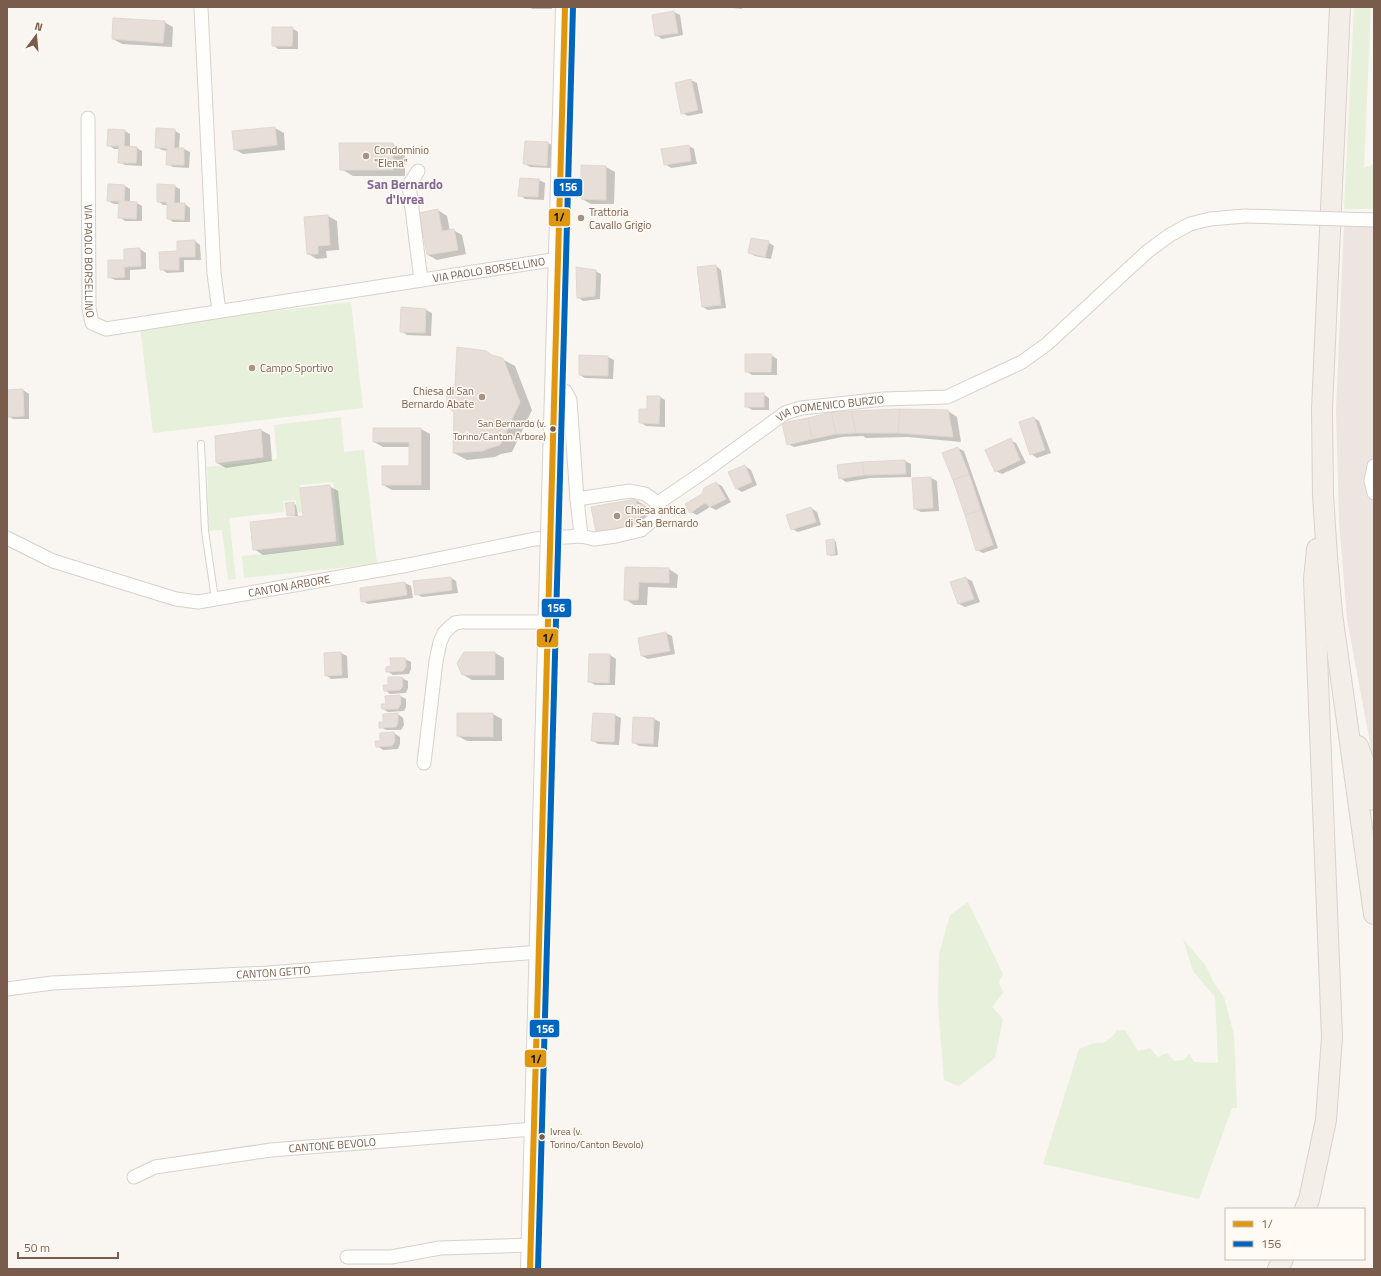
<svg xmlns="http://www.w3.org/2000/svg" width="1381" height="1276" viewBox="0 0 1381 1276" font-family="'Titillium Web',sans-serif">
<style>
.industrial{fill:#ede5e0}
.green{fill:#e7f0db}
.shadow{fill:#0003}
.building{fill:#e6ded7;stroke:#e2d8d2}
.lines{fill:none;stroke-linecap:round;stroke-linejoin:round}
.lane-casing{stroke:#d7d1cb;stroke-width:8}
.street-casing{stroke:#d7d1cb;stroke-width:15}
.secondary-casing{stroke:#d9d2cb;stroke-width:20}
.primary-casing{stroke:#dad1cc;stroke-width:22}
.lane{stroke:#fefefd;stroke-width:6}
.street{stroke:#fefefd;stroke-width:13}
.secondary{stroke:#fefefd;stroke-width:18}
.primary{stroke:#f3eee8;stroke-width:20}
.street-bridge-casing{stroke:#d7d1cb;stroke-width:15;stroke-linecap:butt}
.secondary-bridge-casing{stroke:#d9d2cb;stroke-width:20;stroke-linecap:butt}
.street-bridge{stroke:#fefefd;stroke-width:13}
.secondary-bridge{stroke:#fefefd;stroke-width:18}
.bus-1-casing{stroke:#fffaf3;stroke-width:9}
.bus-2-casing{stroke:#fffaf3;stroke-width:9}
.bus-1{stroke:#de970f;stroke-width:6}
.bus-2{stroke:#0065bd;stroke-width:6}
.poi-dot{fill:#a69286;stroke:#fffaf3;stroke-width:1.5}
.bus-dot{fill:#7a5c4d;stroke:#fffaf3;stroke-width:1.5}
.labels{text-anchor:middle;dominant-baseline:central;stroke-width:3;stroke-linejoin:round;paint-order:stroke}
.bus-label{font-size:10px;fill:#7a5c4d;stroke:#fffaf3;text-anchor:end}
.poi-label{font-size:11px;fill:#7a5c4d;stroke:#fffaf3;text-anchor:start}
.street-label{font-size:11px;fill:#7a5c4d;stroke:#fffaf3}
.quarter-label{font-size:13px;font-weight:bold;fill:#846695;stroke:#fffaf3}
.line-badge{stroke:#fffaf3;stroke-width:1.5}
.badge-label{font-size:11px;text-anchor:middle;font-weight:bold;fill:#fff}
.pale-badge-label{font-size:11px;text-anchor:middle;font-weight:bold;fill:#111}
</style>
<rect width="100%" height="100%" fill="#f9f5f0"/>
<polygon class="industrial" points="1344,224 1374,224 1374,765 1347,619 1339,521 1336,410"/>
<g class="green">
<polygon points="1354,7 1371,7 1364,168 1374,164 1374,209 1344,209"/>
<polygon points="351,302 363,408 153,433 140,327"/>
<polygon points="341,417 344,452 364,450 377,564 244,578 242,556 340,545 333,482 300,485 303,512 297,513 296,500 283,501 284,512 229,518 236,579 228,580 222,530 209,531 207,467 277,459 274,425"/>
<polygon points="968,902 1003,974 999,982 1003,993 992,1007 1003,1019 995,1058 959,1086 944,1080 938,1004 939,954 950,915"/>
<polygon points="1183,939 1206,966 1214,983 1224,997 1234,1035 1237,1108 1232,1108 1199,1199 1043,1164 1079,1049 1094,1043 1103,1043 1113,1036 1117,1030 1125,1030 1138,1051 1150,1048 1158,1057 1167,1053 1174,1061 1184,1060 1189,1054 1194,1062 1218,1063 1215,997 1193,971"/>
</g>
<g class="shadow">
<polygon points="530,7 552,7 552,9 532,9"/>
<polygon points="724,7 743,7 742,9"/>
<polygon points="674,12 680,15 683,35 662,39 656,35"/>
<polygon points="164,22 173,27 172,47 122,44 113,39"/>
<polygon points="292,28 298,32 298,49 278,49 273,45"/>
<polygon points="691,80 697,83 703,113 688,116 682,113"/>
<polygon points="275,128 284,133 285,150 243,154 234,149"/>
<polygon points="174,130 180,134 179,149 184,149 190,152 189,168 173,167 167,164 167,151 162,150 156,147"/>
<polygon points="125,131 130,134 130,147 137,148 142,151 142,166 125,165 119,162 120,149 114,149 108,145"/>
<polygon points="548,143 554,146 552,168 530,167 525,164"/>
<polygon points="393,144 405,151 405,176 353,176 341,169"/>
<polygon points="689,146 694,149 697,164 671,168 665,164"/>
<polygon points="606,167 615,172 614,204 591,204 582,199"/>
<polygon points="521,179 539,180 545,183 544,200 525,199 520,195"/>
<polygon points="125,186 130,189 130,203 137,203 142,206 142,221 125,221 119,217 120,204 114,204 108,201"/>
<polygon points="174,186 180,189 180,204 185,204 190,208 190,222 173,222 168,218 168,205 163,205 158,201"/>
<polygon points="438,210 447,216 450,231 453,230 462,235 466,254 437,260 428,255 421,214"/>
<polygon points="328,216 337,221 339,250 326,251 327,258 317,259 308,254"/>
<polygon points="195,241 200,245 201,260 184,260 184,272 167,273 161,269 178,252"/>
<polygon points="768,242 774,246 771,259 755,256 750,253"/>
<polygon points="140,249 146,253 146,269 130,270 130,280 115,280 109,277 125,261"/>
<polygon points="716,266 721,270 726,308 708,310 703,307"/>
<polygon points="595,271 601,274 600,299 583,301 578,297"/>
<polygon points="402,308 426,310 432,313 431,336 407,335 401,331"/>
<polygon points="771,355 777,359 777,375 752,375 746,371"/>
<polygon points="580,356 608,357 614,360 613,379 585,378 580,375"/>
<polygon points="502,359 515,366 532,410 512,452 501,454 495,457 467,460 454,453"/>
<polygon points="23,390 29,394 29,419 13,419 7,415"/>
<polygon points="763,394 769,398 769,410 752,410 746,406"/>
<polygon points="660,397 665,400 665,427 646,426 640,422 648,410"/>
<polygon points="948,411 957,417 961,442 908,437 866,438 863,436 842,437 794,447 788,444 784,424"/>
<polygon points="1034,418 1039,421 1051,453 1037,458 1031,454"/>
<polygon points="421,429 430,434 430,490 392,490 383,485 410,467 410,447 383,447 374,442"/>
<polygon points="261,430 270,435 272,461 226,468 217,463"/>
<polygon points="1010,440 1016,443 1026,463 1002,474 996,471"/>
<polygon points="958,448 964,451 998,548 983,553 977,550 954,480"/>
<polygon points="905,461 911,464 911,477 870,478 846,482 840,478 862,463"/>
<polygon points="745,466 751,470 757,485 742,492 737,489"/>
<polygon points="931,478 937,481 939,511 921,512 915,509"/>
<polygon points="716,483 722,486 731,502 716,510 710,507 697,515 691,512 702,494"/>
<polygon points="329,486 338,491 344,545 263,555 254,549 305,517"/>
<polygon points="636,500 655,512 651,523 652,531 609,538 596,531"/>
<polygon points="294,503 296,505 298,516 290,516 287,515"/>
<polygon points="811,508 817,512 821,525 798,532 792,529"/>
<polygon points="834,540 836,542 838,555 831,556 828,554"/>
<polygon points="626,568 669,569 678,575 677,588 648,587 647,605 634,605 625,599"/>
<polygon points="451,578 456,581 458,593 422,597 416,594"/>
<polygon points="966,578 972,581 980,602 965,607 959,604 952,583"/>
<polygon points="405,583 411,586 413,598 368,604 362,601"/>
<polygon points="666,633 672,636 675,654 648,659 642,656"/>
<polygon points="341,653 347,656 348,678 331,679 326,675 325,654"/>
<polygon points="465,653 495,653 504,658 504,680 472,680 462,674"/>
<polygon points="590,655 610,655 616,659 615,685 595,685 589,681"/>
<polygon points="405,659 411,662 411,669 409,674 393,675 387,671"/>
<polygon points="389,678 402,678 408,681 408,688 406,693 390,694 385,690 389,686"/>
<polygon points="400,696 406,699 406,707 404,711 388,712 383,709"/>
<polygon points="398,714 403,718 404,725 401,730 386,730 380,727"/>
<polygon points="458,714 493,714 502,719 502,741 467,741 458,736"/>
<polygon points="615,715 621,718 619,745 598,744 592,740"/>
<polygon points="634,718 654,719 660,722 658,747 639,746 633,742"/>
<polygon points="394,733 400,737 400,744 398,749 383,750 377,746 381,742 381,734"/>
</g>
<g class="building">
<polygon points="674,11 678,33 655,36 652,15"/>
<polygon points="113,18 165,21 163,43 112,39"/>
<polygon points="272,27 293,27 292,46 272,46"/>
<polygon points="691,79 698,110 681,114 675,83"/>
<polygon points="275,127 277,145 234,150 232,131"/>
<polygon points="156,128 175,129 174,148 184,148 184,165 166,165 167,148 155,148"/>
<polygon points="108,129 125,130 124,146 137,147 136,163 118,163 119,146 107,146"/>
<polygon points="525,141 548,142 547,166 523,164"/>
<polygon points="339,143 393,143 393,170 340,170"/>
<polygon points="689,145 691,161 664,165 661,149"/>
<polygon points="581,165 606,166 606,200 581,199"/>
<polygon points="520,178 539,179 538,197 518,196"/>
<polygon points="108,184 125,185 124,201 137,202 136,219 118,218 119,201 107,201"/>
<polygon points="157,184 175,185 174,203 185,203 184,220 167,219 167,202 157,202"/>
<polygon points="438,209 442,231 454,229 458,250 427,255 419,213"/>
<polygon points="328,215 330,245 318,246 318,254 307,254 304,217"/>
<polygon points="751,238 769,241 765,257 748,253"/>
<polygon points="195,240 195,257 179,257 179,270 160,270 159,252 177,251 177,241"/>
<polygon points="140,248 141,266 124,267 125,277 108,278 108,260 124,260 124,249"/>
<polygon points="716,265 721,305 702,307 697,267"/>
<polygon points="576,267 596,270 595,296 577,298"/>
<polygon points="401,307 426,309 425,333 400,332"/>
<polygon points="457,347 486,351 492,355 503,358 520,402 500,445 489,448 483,451 453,453 454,413 447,405 447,391 455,384"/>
<polygon points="745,354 772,354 771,372 745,372"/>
<polygon points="579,355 608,356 608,376 579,375"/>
<polygon points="23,389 24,416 7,417 7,390"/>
<rect x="745" y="393" width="19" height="14"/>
<polygon points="647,396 660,396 659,424 639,423 639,409 647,409"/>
<polygon points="900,409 898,433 856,433 851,411"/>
<polygon points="900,409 948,410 953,437 898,433"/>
<polygon points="851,411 856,433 836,434 831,412"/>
<polygon points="831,412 836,434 812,439 808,418"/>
<polygon points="1034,417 1045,450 1030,455 1019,422"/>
<polygon points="808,418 812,439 787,445 782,423"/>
<polygon points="373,428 421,428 421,485 382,485 382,466 409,466 409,442 373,442"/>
<polygon points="261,429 263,457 216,463 215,436"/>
<polygon points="1011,438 1020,460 995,472 985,450"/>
<polygon points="958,447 969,474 953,480 942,453"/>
<polygon points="905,460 906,474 864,475 862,462"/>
<polygon points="862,462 864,475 839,479 837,465"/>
<polygon points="745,465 752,482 736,489 728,472"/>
<polygon points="969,474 981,510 965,515 953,480"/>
<polygon points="931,477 933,508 914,509 912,478"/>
<polygon points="716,482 726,499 710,507 705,503 690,513 685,504 702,494 704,488"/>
<polygon points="330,485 336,541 253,550 250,522 303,516 300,488"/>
<polygon points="636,499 637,505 643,504 645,515 639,517 640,524 596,532 591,507"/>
<polygon points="294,502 295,515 287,516 285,503"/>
<polygon points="811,507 816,522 791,530 786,515"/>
<polygon points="981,510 993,545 976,551 965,515"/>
<polygon points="834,539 835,554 827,555 826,540"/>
<polygon points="625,567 669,568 669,583 639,582 638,600 624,600"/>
<polygon points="451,577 452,590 415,595 413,581"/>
<polygon points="966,577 974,599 958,604 950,582"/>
<polygon points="405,582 407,595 361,602 360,588"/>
<polygon points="666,632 670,651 641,656 638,638"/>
<polygon points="341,652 342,675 325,676 324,653"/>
<polygon points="464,652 495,652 495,675 462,675 457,663"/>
<polygon points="589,654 610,654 609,683 588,682"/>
<polygon points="390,658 405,658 406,666 403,671 386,672 386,667 391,666"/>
<polygon points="388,677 402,677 403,685 400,690 384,691 383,685 388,685"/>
<polygon points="400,695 401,703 398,709 382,709 381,704 386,704 385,696"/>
<polygon points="398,713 398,722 396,727 379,728 379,722 383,722 383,714"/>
<polygon points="457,713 493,713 493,737 457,736"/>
<polygon points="593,713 615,714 614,742 591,741"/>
<polygon points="633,717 654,718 653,744 632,743"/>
<polygon points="394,732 395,741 392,746 376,747 375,741 380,741 380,733"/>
</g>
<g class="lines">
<g class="lane-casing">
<polyline id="lane" points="201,444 205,531 215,599"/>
</g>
<g class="street-casing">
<g id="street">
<polyline points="201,8 214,273 219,311"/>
<path id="s1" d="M 88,118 L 89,308 L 92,323 L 106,329 L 558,259"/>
<polyline points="418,171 409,185 421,280"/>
<polyline points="554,390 561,390 565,391 570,400 577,499 581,536"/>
<polyline points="1374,466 1371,481 1374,493"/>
<polyline points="577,499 630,491 645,494 658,503"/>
<path id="s2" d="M 658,503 L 708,469 L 785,413 L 801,408 L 884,399 L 947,397 L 1022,362 L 1047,344 L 1148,251 L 1170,235 L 1190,224 L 1210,219 L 1245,216"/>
<path id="s3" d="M 7,538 L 53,561 L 176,599 L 198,602 L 408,565 L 535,539 L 581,536 L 594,539 L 616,536 L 641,530 L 653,520 L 658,503"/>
<polyline points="424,763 436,661 440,642 444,633 449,628 455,623 461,622 548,622"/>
<path id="s4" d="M 7,989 L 52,983 L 268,973 L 539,952"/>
<path id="s5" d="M 134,1177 L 155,1167 L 271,1150 L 534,1129"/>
<polyline points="347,1257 391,1257 440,1248 531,1245"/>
</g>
</g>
<g class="secondary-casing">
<g id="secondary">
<polyline points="552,462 565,7"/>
<polyline points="530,1269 548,605"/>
</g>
</g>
<g class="primary-casing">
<g id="primary">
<polyline points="1340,7 1322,409 1323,495 1327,557 1332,614 1374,914"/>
<polyline points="1358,746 1368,773 1374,800"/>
<polyline points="1305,1209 1309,1200 1326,1120 1332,1037 1314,579 1317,549"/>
<polyline points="1278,1269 1283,1259"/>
</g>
</g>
<use href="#lane" class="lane"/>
<use href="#street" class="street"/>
<use href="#secondary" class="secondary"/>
<use href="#primary" class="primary"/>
<g class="street-bridge-casing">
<polyline id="street-bridge" points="1245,216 1374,220"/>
</g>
<g class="secondary-bridge-casing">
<polyline id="secondary-bridge" points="548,605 552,462"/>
</g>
<use href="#street-bridge" class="street-bridge"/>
<use href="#secondary-bridge" class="secondary-bridge"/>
<g class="bus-1-casing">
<polyline id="bus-1" points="530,1269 565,7"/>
</g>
<g class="bus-2-casing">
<polyline id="bus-2" points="538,1269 573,7"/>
</g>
<use href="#bus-1" class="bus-1"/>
<use href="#bus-2" class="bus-2"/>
</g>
<g class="poi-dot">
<circle cx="366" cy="156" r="4"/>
<circle cx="581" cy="218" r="4"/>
<circle cx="252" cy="368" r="4"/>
<circle cx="482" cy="397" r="4"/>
<circle cx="617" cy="516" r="4"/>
</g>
<g class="bus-dot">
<circle cx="553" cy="429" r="3.5"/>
<circle cx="542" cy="1137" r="3.5"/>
</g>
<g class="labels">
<g class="bus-label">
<text x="546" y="423">San Bernardo (v.<tspan x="546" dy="13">Torino/Canton Arbore)</tspan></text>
<text x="550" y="1131" text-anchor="start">Ivrea (v.<tspan x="550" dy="13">Torino/Canton Bevolo)</tspan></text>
</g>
<g class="poi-label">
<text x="374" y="150">Condominio<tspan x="374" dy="13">"Elena"</tspan></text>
<text x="589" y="212">Trattoria<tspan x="589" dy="13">Cavallo Grigio</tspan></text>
<text x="260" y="368">Campo Sportivo</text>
<text x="474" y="391" text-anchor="end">Chiesa di San<tspan x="474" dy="13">Bernardo Abate</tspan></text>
<text x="625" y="510">Chiesa antica<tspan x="625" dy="13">di San Bernardo</tspan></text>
</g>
<g class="street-label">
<text stroke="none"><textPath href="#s1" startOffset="143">VIA PAOLO BORSELLINO</textPath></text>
<text stroke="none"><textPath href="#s1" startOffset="608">VIA PAOLO BORSELLINO</textPath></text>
<text stroke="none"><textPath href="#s2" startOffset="201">VIA DOMENICO BURZIO</textPath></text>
<text stroke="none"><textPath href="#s3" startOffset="295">CANTON ARBORE</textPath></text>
<text stroke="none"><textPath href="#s4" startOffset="267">CANTON GETTO</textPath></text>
<text stroke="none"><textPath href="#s5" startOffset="202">CANTONE BEVOLO</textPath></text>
</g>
<g class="quarter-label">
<text x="405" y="184">San Bernardo<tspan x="405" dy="15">d'Ivrea</tspan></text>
</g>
</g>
<g class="line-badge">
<rect x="553" y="178" width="30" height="19" rx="4" fill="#0065bd"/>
<rect x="548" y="208" width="23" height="19" rx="4" fill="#de970f"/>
<rect x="541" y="598" width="31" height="20" rx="4" fill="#0065bd"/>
<rect x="536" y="628" width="23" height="20" rx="4" fill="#de970f"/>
<rect x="529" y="1019" width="31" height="19" rx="4" fill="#0065bd"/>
<rect x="524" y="1049" width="23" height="19" rx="4" fill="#de970f"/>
</g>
<g class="badge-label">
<text x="568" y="191">156</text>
<text x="556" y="612">156</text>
<text x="545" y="1033">156</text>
</g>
<g class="pale-badge-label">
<text x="559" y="221">1/</text>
<text x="548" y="642">1/</text>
<text x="536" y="1063">1/</text>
</g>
<rect width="1381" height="1276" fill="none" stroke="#7a5c4d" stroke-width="16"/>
<rect x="1225" y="1208" width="140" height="52" fill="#fffaf3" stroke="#cabbb1"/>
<rect x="1233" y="1221" width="20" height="6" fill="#de970f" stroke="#cabbb1"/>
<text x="1261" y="1228" font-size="12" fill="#7a5c4d">1/</text>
<rect x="1233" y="1241" width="20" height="6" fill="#0065bd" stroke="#cabbb1"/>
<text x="1261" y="1248" font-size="12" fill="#7a5c4d">156</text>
<g transform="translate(36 36) rotate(16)" stroke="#fffaf3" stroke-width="3" paint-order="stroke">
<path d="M0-3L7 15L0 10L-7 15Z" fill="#7a5c4d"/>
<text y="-6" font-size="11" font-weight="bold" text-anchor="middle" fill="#7a5c4d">N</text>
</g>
<path d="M18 1252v6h100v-6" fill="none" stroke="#7a5c4d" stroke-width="2"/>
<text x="24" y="1252" font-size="12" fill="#7a5c4d" stroke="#fffaf3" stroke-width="3" paint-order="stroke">50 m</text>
</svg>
